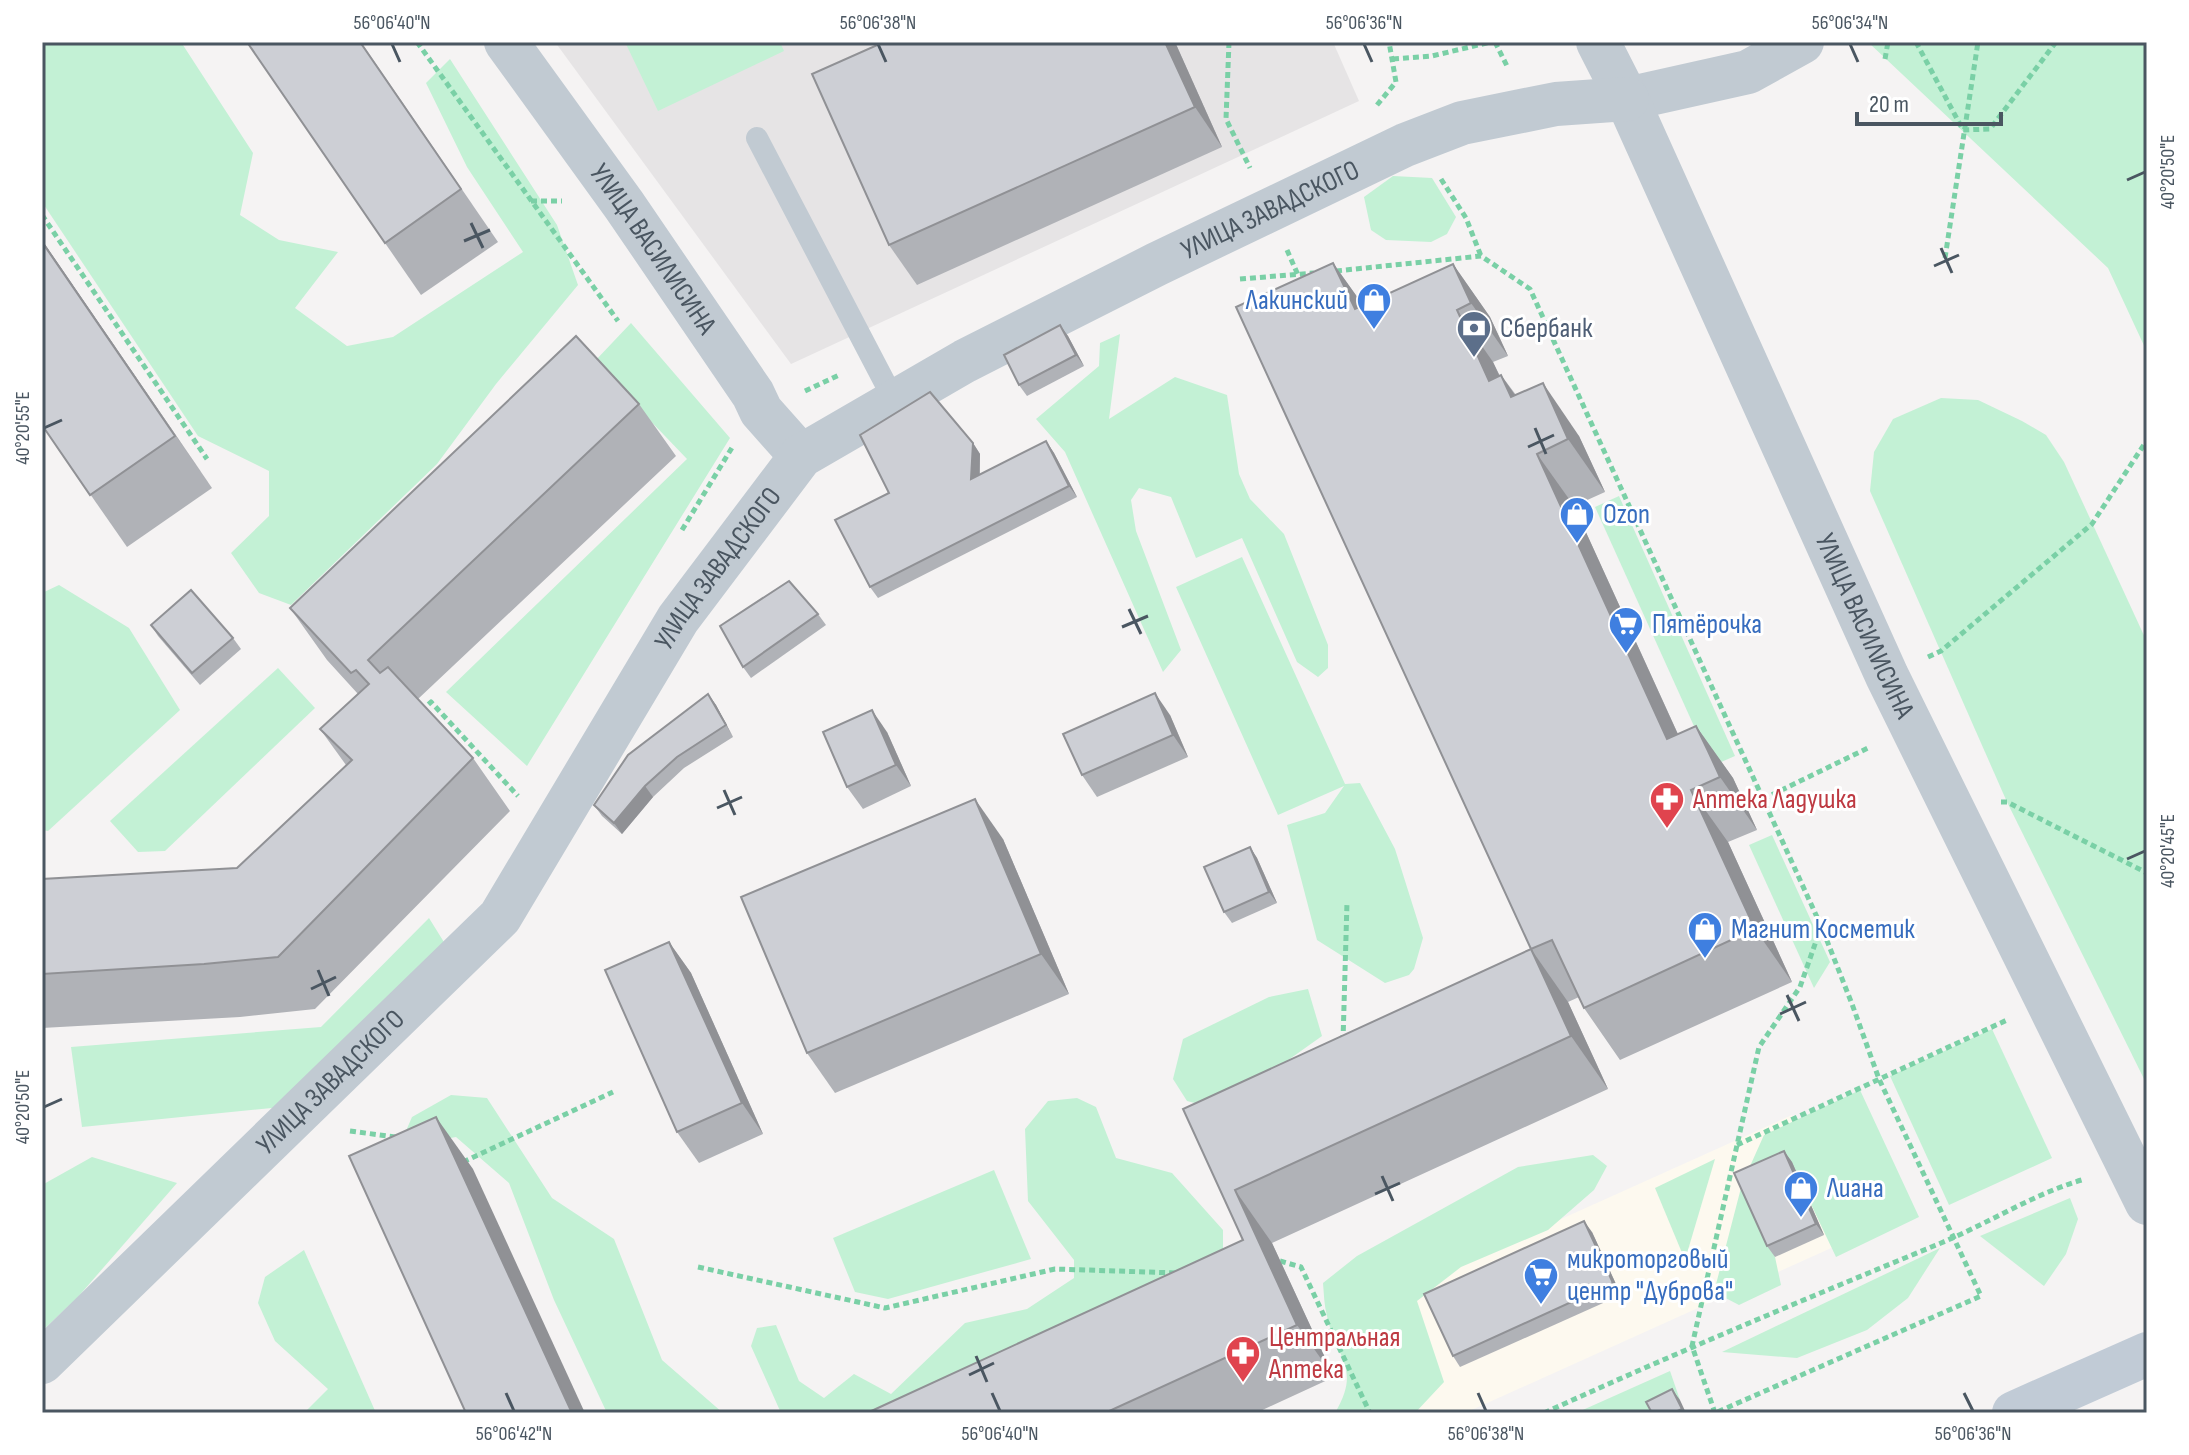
<svg xmlns="http://www.w3.org/2000/svg" width="2189" height="1455" viewBox="0 0 2189 1455" font-family="'Sofia Sans Condensed',sans-serif">
<style>
.commercial{fill:#fdf9ef}
.education{fill:#e6e4e5}
.green{fill:#c3f1d5}
.lines{fill:none;stroke-linecap:round;stroke-linejoin:round}
.path{stroke:#7ad0a6;stroke-width:5;stroke-dasharray:6 4;stroke-linecap:butt}
.service{stroke:#c1cad2;stroke-width:22}
.minor{stroke:#c1cad2;stroke-width:44}
.tertiary{stroke:#c1cad2;stroke-width:44}
.secondary{stroke:#c1cbd6;stroke-width:44}
.wall{fill:#b0b2b7}
.shaded-wall{fill:#909195}
.building{fill:#cdcfd5;stroke:#909195;stroke-width:2}
.ticks{fill:none;stroke:#4a5661;stroke-width:3}
.labels{text-anchor:middle;dominant-baseline:central;stroke-width:6;stroke-linejoin:round;paint-order:stroke}
.street-label{font-size:28px;fill:#4a5661;stroke:#fff}
.shop-label{font-size:28px;fill:#366cbe;stroke:#fff;text-anchor:start}
.service-label{font-size:28px;fill:#4e5e75;stroke:#fff;text-anchor:start}
.health-label{font-size:28px;fill:#be3a42;stroke:#fff;text-anchor:start}
.neatline{fill:none;stroke:#4a5661;stroke-width:3}
.ticks-label{font-size:20px;text-anchor:middle;fill:#4a5661}
</style>
<rect width="100%" height="100%" fill="#f5f3f3"/>
<polygon class="commercial" points="1792,1115 1849,1240 1465,1413 1384,1413 1341,1318"/>
<polygon class="education" points="555,42 1333,42 1359,101 791,364"/>
<g class="green">
<polygon points="42,42 181,42 253,153 240,215 279,240 338,252 295,308 347,346 393,337 523,252 467,167 426,83 450,59 557,225 578,285 496,384 437,464 291,605 259,593 231,553 269,516 269,471 198,436 42,202"/>
<polygon points="625,42 780,42 784,51 658,111"/>
<polygon points="1868,42 2147,42 2147,352 2108,268"/>
<polygon points="1393,176 1432,178 1456,217 1447,234 1431,242 1386,240 1371,230 1364,197"/>
<polygon points="631,323 730,438 527,766 446,692 687,459 594,362"/>
<polygon points="1120,334 1109,419 1175,377 1227,395 1239,474 1250,499 1284,534 1328,645 1328,668 1318,677 1297,662 1242,538 1196,558 1171,497 1139,488 1131,500 1136,531 1181,650 1163,672 1065,452 1036,419 1099,366 1100,343"/>
<polygon points="1941,398 1978,400 2022,421 2046,435 2064,462 2147,642 2147,1085 2007,802 1870,491 1874,452 1893,419"/>
<polygon points="1619,496 1735,756 1712,766 1595,507"/>
<polygon points="1242,557 1345,784 1360,783 1395,849 1423,938 1414,969 1409,975 1385,983 1317,940 1287,825 1325,813 1344,786 1278,815 1176,587"/>
<polygon points="59,585 129,628 180,710 48,831 42,830 42,593"/>
<polygon points="278,668 315,708 165,851 138,852 110,821"/>
<polygon points="1772,835 1830,962 1814,988 1749,845"/>
<polygon points="429,918 447,947 282,1107 82,1127 71,1047 321,1027"/>
<polygon points="1308,989 1322,1036 1263,1078 1206,1106 1187,1101 1173,1079 1183,1039 1269,997"/>
<polygon points="1992,1029 2052,1158 1949,1205 1890,1076"/>
<polygon points="1860,1090 1919,1217 1836,1257 1791,1162 1742,1184 1775,1257 1781,1285 1739,1305 1714,1292 1742,1184 1764,1135"/>
<polygon points="451,1095 487,1098 552,1198 614,1239 662,1360 723,1413 607,1413 554,1300 509,1183 456,1137 399,1147 412,1117"/>
<polygon points="1077,1098 1096,1107 1116,1158 1172,1173 1223,1230 1223,1282 930,1413 781,1413 751,1346 757,1328 776,1325 799,1381 824,1398 854,1374 891,1394 965,1323 1027,1309 1074,1278 1074,1260 1028,1201 1025,1129 1048,1101"/>
<path d="M 1593,1155 L 1607,1166 L 1594,1190 L 1548,1230 L 1461,1267 L 1417,1301 L 1444,1382 L 1415,1413 L 1335,1413 C 1362,1367 1336,1359 1327,1316 C 1324,1305 1324,1294 1323,1283 L 1357,1256 L 1518,1167 Z"/>
<polygon points="92,1157 177,1183 77,1298 42,1331 42,1185"/>
<polygon points="1715,1159 1685,1260 1655,1188"/>
<polygon points="994,1170 1031,1259 888,1299 855,1292 833,1238"/>
<polygon points="2070,1198 2078,1219 2066,1254 2044,1286 1980,1236"/>
<polygon points="1940,1248 1908,1298 1867,1330 1797,1358 1722,1352"/>
<polygon points="304,1250 376,1413 304,1413 328,1389 275,1341 258,1303 265,1277"/>
<polygon points="1670,1371 1680,1400 1653,1413 1576,1413"/>
</g>
<g class="lines">
<g class="path">
<polyline points="417,42 618,321"/>
<polyline points="1229,42 1226,119 1250,168"/>
<polyline points="1495,42 1507,66"/>
<polyline points="1916,42 1963,130 1990,129 2056,42"/>
<polyline points="1393,59 1432,56 1491,42"/>
<polyline points="1885,59 1888,42"/>
<polyline points="1377,105 1396,82 1389,42"/>
<polyline points="1441,179 1466,218 1481,256"/>
<polyline points="531,201 562,201"/>
<polyline points="42,215 207,459"/>
<polyline points="1287,250 1298,275"/>
<polyline points="1945,258 1978,42"/>
<polyline points="1336,271 1481,256 1530,289 1822,928 1852,1004 1879,1079 1981,1296 1715,1413"/>
<polyline points="1240,279 1314,273"/>
<polyline points="805,391 839,375"/>
<polyline points="682,530 733,446"/>
<polyline points="1928,657 1941,651 2092,524 2147,440"/>
<polyline points="421,711 431,702 518,796"/>
<polyline points="1763,799 1870,747"/>
<polyline points="2001,802 2007,802 2147,873"/>
<polyline points="1343,1041 1347,902"/>
<polyline points="350,1131 395,1137"/>
<polyline points="1737,1145 2007,1020"/>
<polyline points="463,1162 613,1092"/>
<polyline points="1280,1261 1301,1267 1370,1413"/>
<polyline points="698,1267 885,1308 1055,1269 1177,1273"/>
<path d="M 1544,1413 C 1675,1353 1808,1298 1941,1243 C 1989,1223 2035,1193 2085,1179"/>
<polyline points="1715,1413 1692,1346 1759,1047 1800,987 1821,927"/>
</g>
<polyline class="service" points="757,138 895,402"/>
<polyline class="minor" points="1627,99 1748,72 1802,42"/>
<g class="tertiary">
<path id="s1" d="M 506,42 L 624,205 L 753,394 L 761,411 L 801,456"/>
<path id="s2" d="M 1598,42 L 1627,99 L 1887,676 L 2147,1203"/>
<path id="s3" d="M 42,1362 L 500,917 L 678,619 L 801,456 L 965,361 L 1157,264 L 1405,145 L 1462,123 L 1556,104 L 1627,99"/>
</g>
<polyline class="secondary" points="2014,1413 2147,1354"/>
</g>
<g class="wall">
<polygon points="361,42 498,242 421,295 385,243"/>
<polygon points="884,42 1175,42 1222,147 917,285 889,245"/>
<polygon points="42,240 212,488 127,547 42,425"/>
<polygon points="1333,263 1363,305 1453,264 1490,317 1508,356 1493,362 1500,376 1501,375 1516,395 1579,436 1605,492 1574,506 1678,734 1696,726 1733,778 1757,830 1728,842 1792,982 1620,1060 1584,1008 1579,997 1568,1002 1608,1089 1272,1243 1334,1377 1256,1413 867,1413 1243,1240 1183,1109 1531,949"/>
<polygon points="1060,325 1068,336 1084,366 1027,396 1019,385"/>
<polygon points="639,404 676,456 418,699 473,758 510,811 315,1009 240,1017 42,1028 42,879 237,868 346,765 320,729 358,694 327,660 290,608"/>
<polygon points="1046,441 1054,453 1077,497 878,598 870,587 889,493 973,443 980,454 980,475"/>
<polygon points="818,614 826,625 751,678 743,667"/>
<polygon points="151,625 233,638 241,649 200,685 158,636"/>
<polygon points="708,694 716,705 733,737 684,768 653,797 622,834 602,816 594,805"/>
<polygon points="1170,715 1188,757 1097,797 1082,775"/>
<polygon points="887,732 911,786 863,809 847,787"/>
<polygon points="1003,839 1069,994 835,1093 807,1053"/>
<polygon points="1250,847 1257,858 1277,903 1232,923 1224,912"/>
<polygon points="669,942 691,973 763,1134 699,1163 677,1132"/>
<polygon points="1784,1151 1792,1162 1824,1235 1775,1257 1767,1246"/>
<polygon points="1592,1232 1621,1295 1460,1367 1453,1356"/>
</g>
<g class="shaded-wall">
<polygon points="1165,42 1175,42 1222,147 1195,107"/>
<polygon points="42,240 212,488 42,242"/>
<polygon points="1333,263 1370,315 1355,309"/>
<polygon points="1453,264 1490,317 1508,356 1471,303"/>
<polygon points="1457,310 1493,362 1526,433 1489,381"/>
<polygon points="1060,325 1068,336 1084,366 1076,355"/>
<polygon points="1501,375 1538,428 1548,450 1511,397"/>
<polygon points="1543,383 1579,436 1605,492 1568,439"/>
<polygon points="1046,441 1054,453 1077,497 1069,486"/>
<polygon points="973,443 980,454 979,490 971,479"/>
<polygon points="1537,454 1574,506 1701,785 1667,739"/>
<polygon points="1155,693 1170,715 1188,757 1173,735"/>
<polygon points="708,694 716,705 733,737 726,725"/>
<polygon points="872,710 887,732 911,786 896,765"/>
<polygon points="1696,726 1733,778 1757,830 1720,777"/>
<polygon points="645,786 653,797 622,834 614,823"/>
<polygon points="1691,790 1728,842 1792,982 1755,929"/>
<polygon points="975,799 1003,839 1069,994 1041,954"/>
<polygon points="1250,847 1257,858 1277,903 1269,892"/>
<polygon points="669,942 691,973 763,1134 742,1103"/>
<polygon points="1531,949 1568,1002 1608,1089 1571,1036"/>
<polygon points="436,1117 473,1169 585,1413 572,1413"/>
<polygon points="1784,1151 1792,1162 1824,1235 1816,1224"/>
<polygon points="1235,1190 1272,1243 1334,1377 1297,1325"/>
<polygon points="1584,1221 1592,1232 1621,1295 1613,1283"/>
<polygon points="1672,1389 1680,1400 1686,1413 1682,1409"/>
</g>
<g class="building">
<polygon points="247,42 360,42 461,189 385,243"/>
<polygon points="884,42 1165,42 1195,107 889,245 812,74"/>
<polygon points="42,242 175,436 90,495 42,425"/>
<polygon points="1333,263 1355,309 1453,264 1471,303 1457,310 1489,381 1501,375 1511,397 1543,383 1568,439 1537,454 1667,739 1696,726 1708,751 1720,777 1691,790 1755,929 1584,1008 1552,940 1531,949 1236,307"/>
<polygon points="1060,325 1076,355 1019,385 1004,355"/>
<polygon points="576,336 639,404 368,660 380,673 388,667 473,758 278,957 204,964 42,974 42,879 237,868 352,760 320,729 369,684 356,670 351,673 290,608"/>
<polygon points="930,392 973,443 971,479 1046,441 1069,486 870,587 835,520 889,493 860,435"/>
<polygon points="789,581 818,614 743,667 720,626"/>
<polygon points="191,590 233,638 192,673 151,625"/>
<polygon points="1155,693 1173,735 1082,775 1063,734"/>
<polygon points="708,694 726,725 677,757 645,786 614,823 594,805 628,755"/>
<polygon points="872,710 896,765 847,787 823,732"/>
<polygon points="975,799 1041,954 807,1053 741,897"/>
<polygon points="1250,847 1269,892 1224,912 1204,867"/>
<polygon points="669,942 742,1103 677,1132 605,970"/>
<polygon points="1531,949 1571,1036 1235,1190 1297,1325 1105,1413 867,1413 1243,1240 1183,1109"/>
<polygon points="436,1117 572,1413 466,1413 349,1156"/>
<polygon points="1784,1151 1816,1224 1767,1246 1734,1173"/>
<polygon points="1584,1221 1613,1283 1453,1356 1424,1294"/>
<polygon points="1672,1389 1682,1409 1673,1413 1652,1413 1646,1402"/>
</g>
<path class="ticks" d="M 392,44 L 400,62M 878,44 L 886,62M 1364,44 L 1372,62M 1850,44 L 1858,62M 2127,180 L 2145,172M 471,223 L 483,248M 464,241 L 490,230M 1941,248 L 1952,273M 1934,266 L 1959,255M 44,428 L 62,420M 1535,428 L 1546,454M 1528,447 L 1554,435M 1129,609 L 1141,634M 1122,627 L 1148,616M 724,790 L 735,815M 717,808 L 742,797M 2127,859 L 2145,851M 318,970 L 329,996M 311,989 L 336,977M 1787,995 L 1799,1021M 1780,1014 L 1806,1002M 44,1107 L 62,1099M 1382,1176 L 1393,1201M 1375,1194 L 1400,1183M 976,1356 L 987,1382M 969,1375 L 994,1363M 506,1393 L 514,1411M 992,1393 L 1000,1411M 1478,1393 L 1486,1411M 1964,1393 L 1973,1411"/>
<defs>
<g id="shop-pin" transform="scale(1.8)"><path d="M0 17L-7.5 6A9.5 9.5 0 1 1 7.5 6Z" fill="#3f7fe0" stroke="#fff"/><path d="M-5-2.5h2.3a2.7 3.5 0 0 1 5.4 0H5L5.5 6h-11ZM-1.5-2.5h3a1.5 2.3 0 0 0-3 0Z" fill="#fff"/></g>
<g id="bank-pin" transform="scale(1.8)"><path d="M0 17L-7.5 6A9.5 9.5 0 1 1 7.5 6Z" fill="#5c6f8a" stroke="#fff"/><path d="M-6-4H6V4H-6ZM0-2.3a2.3 2.3 0 1 0 0 4.6a2.3 2.3 0 1 0 0-4.6Z" fill="#fff"/></g>
<g id="supermarket-pin" transform="scale(1.8)"><path d="M0 17L-7.5 6A9.5 9.5 0 1 1 7.5 6Z" fill="#3f7fe0" stroke="#fff"/><path d="M-6-5.5h2.5l.6 2H6L4.5 2H-2.5L-4.4-4H-6ZM-1.5 3.2a1.3 1.3 0 1 0 .1 0ZM3 3.2a1.3 1.3 0 1 0 .1 0Z" fill="#fff"/></g>
<g id="pharmacy-pin" transform="scale(1.8)"><path d="M0 17L-7.5 6A9.5 9.5 0 1 1 7.5 6Z" fill="#e0444e" stroke="#fff"/><path d="M-2-6h4v4h4v4h-4v4h-4v-4h-4v-4h4Z" fill="#fff"/></g>
</defs>
<g fill-rule="evenodd">
<use href="#shop-pin" x="1374" y="300"/>
<use href="#bank-pin" x="1474" y="328"/>
<use href="#shop-pin" x="1577" y="514"/>
<use href="#supermarket-pin" x="1626" y="624"/>
<use href="#pharmacy-pin" x="1667" y="799"/>
<use href="#shop-pin" x="1705" y="929"/>
<use href="#shop-pin" x="1801" y="1188"/>
<use href="#supermarket-pin" x="1541" y="1275"/>
<use href="#pharmacy-pin" x="1243" y="1353"/>
</g>
<g class="labels">
<g class="street-label">
<text stroke="none"><textPath href="#s3" startOffset="1720">УЛИЦА ЗАВАДСКОГО</textPath></text>
<text stroke="none"><textPath href="#s1" startOffset="254">УЛИЦА ВАСИЛИСИНА</textPath></text>
<text stroke="none"><textPath href="#s3" startOffset="1050">УЛИЦА ЗАВАДСКОГО</textPath></text>
<text stroke="none"><textPath href="#s2" startOffset="642">УЛИЦА ВАСИЛИСИНА</textPath></text>
<text stroke="none"><textPath href="#s3" startOffset="402">УЛИЦА ЗАВАДСКОГО</textPath></text>
</g>
<g class="shop-label">
<text x="1348" y="300" text-anchor="end">Лакинский</text>
<text x="1603" y="514">Ozon</text>
<text x="1652" y="624">Пятёрочка</text>
<text x="1731" y="929">Магнит Косметик</text>
<text x="1827" y="1188">Лиана</text>
<text x="1567" y="1259">микроторговый<tspan x="1567" dy="32">центр "Дуброва"</tspan></text>
</g>
<g class="service-label">
<text x="1500" y="328">Сбербанк</text>
</g>
<g class="health-label">
<text x="1693" y="799">Аптека Ладушка</text>
<text x="1269" y="1337">Центральная<tspan x="1269" dy="32">Аптека</tspan></text>
</g>
</g>
<rect width="2189" height="1455" fill="none" stroke="#ffffff" stroke-width="88"/>
<path d="M1857 112v12h144v-12" fill="none" stroke="#4a5661" stroke-width="4"/>
<text x="1869" y="112" font-size="24" fill="#4a5661" stroke="#ffffff" stroke-width="6" paint-order="stroke">20 m</text>
<rect x="44" y="44" width="2101" height="1367" class="neatline"/>
<g class="ticks-label">
<text x="392" y="29">56°06'40"N</text>
<text x="878" y="29">56°06'38"N</text>
<text x="1364" y="29">56°06'36"N</text>
<text x="1850" y="29">56°06'34"N</text>
<text transform="translate(2167 172) rotate(-90)" y="7">40°20'50"E</text>
<text transform="translate(22 428) rotate(-90)" y="7">40°20'55"E</text>
<text transform="translate(2167 851) rotate(-90)" y="7">40°20'45"E</text>
<text transform="translate(22 1107) rotate(-90)" y="7">40°20'50"E</text>
<text x="514" y="1440">56°06'42"N</text>
<text x="1000" y="1440">56°06'40"N</text>
<text x="1486" y="1440">56°06'38"N</text>
<text x="1973" y="1440">56°06'36"N</text>
</g>
</svg>
